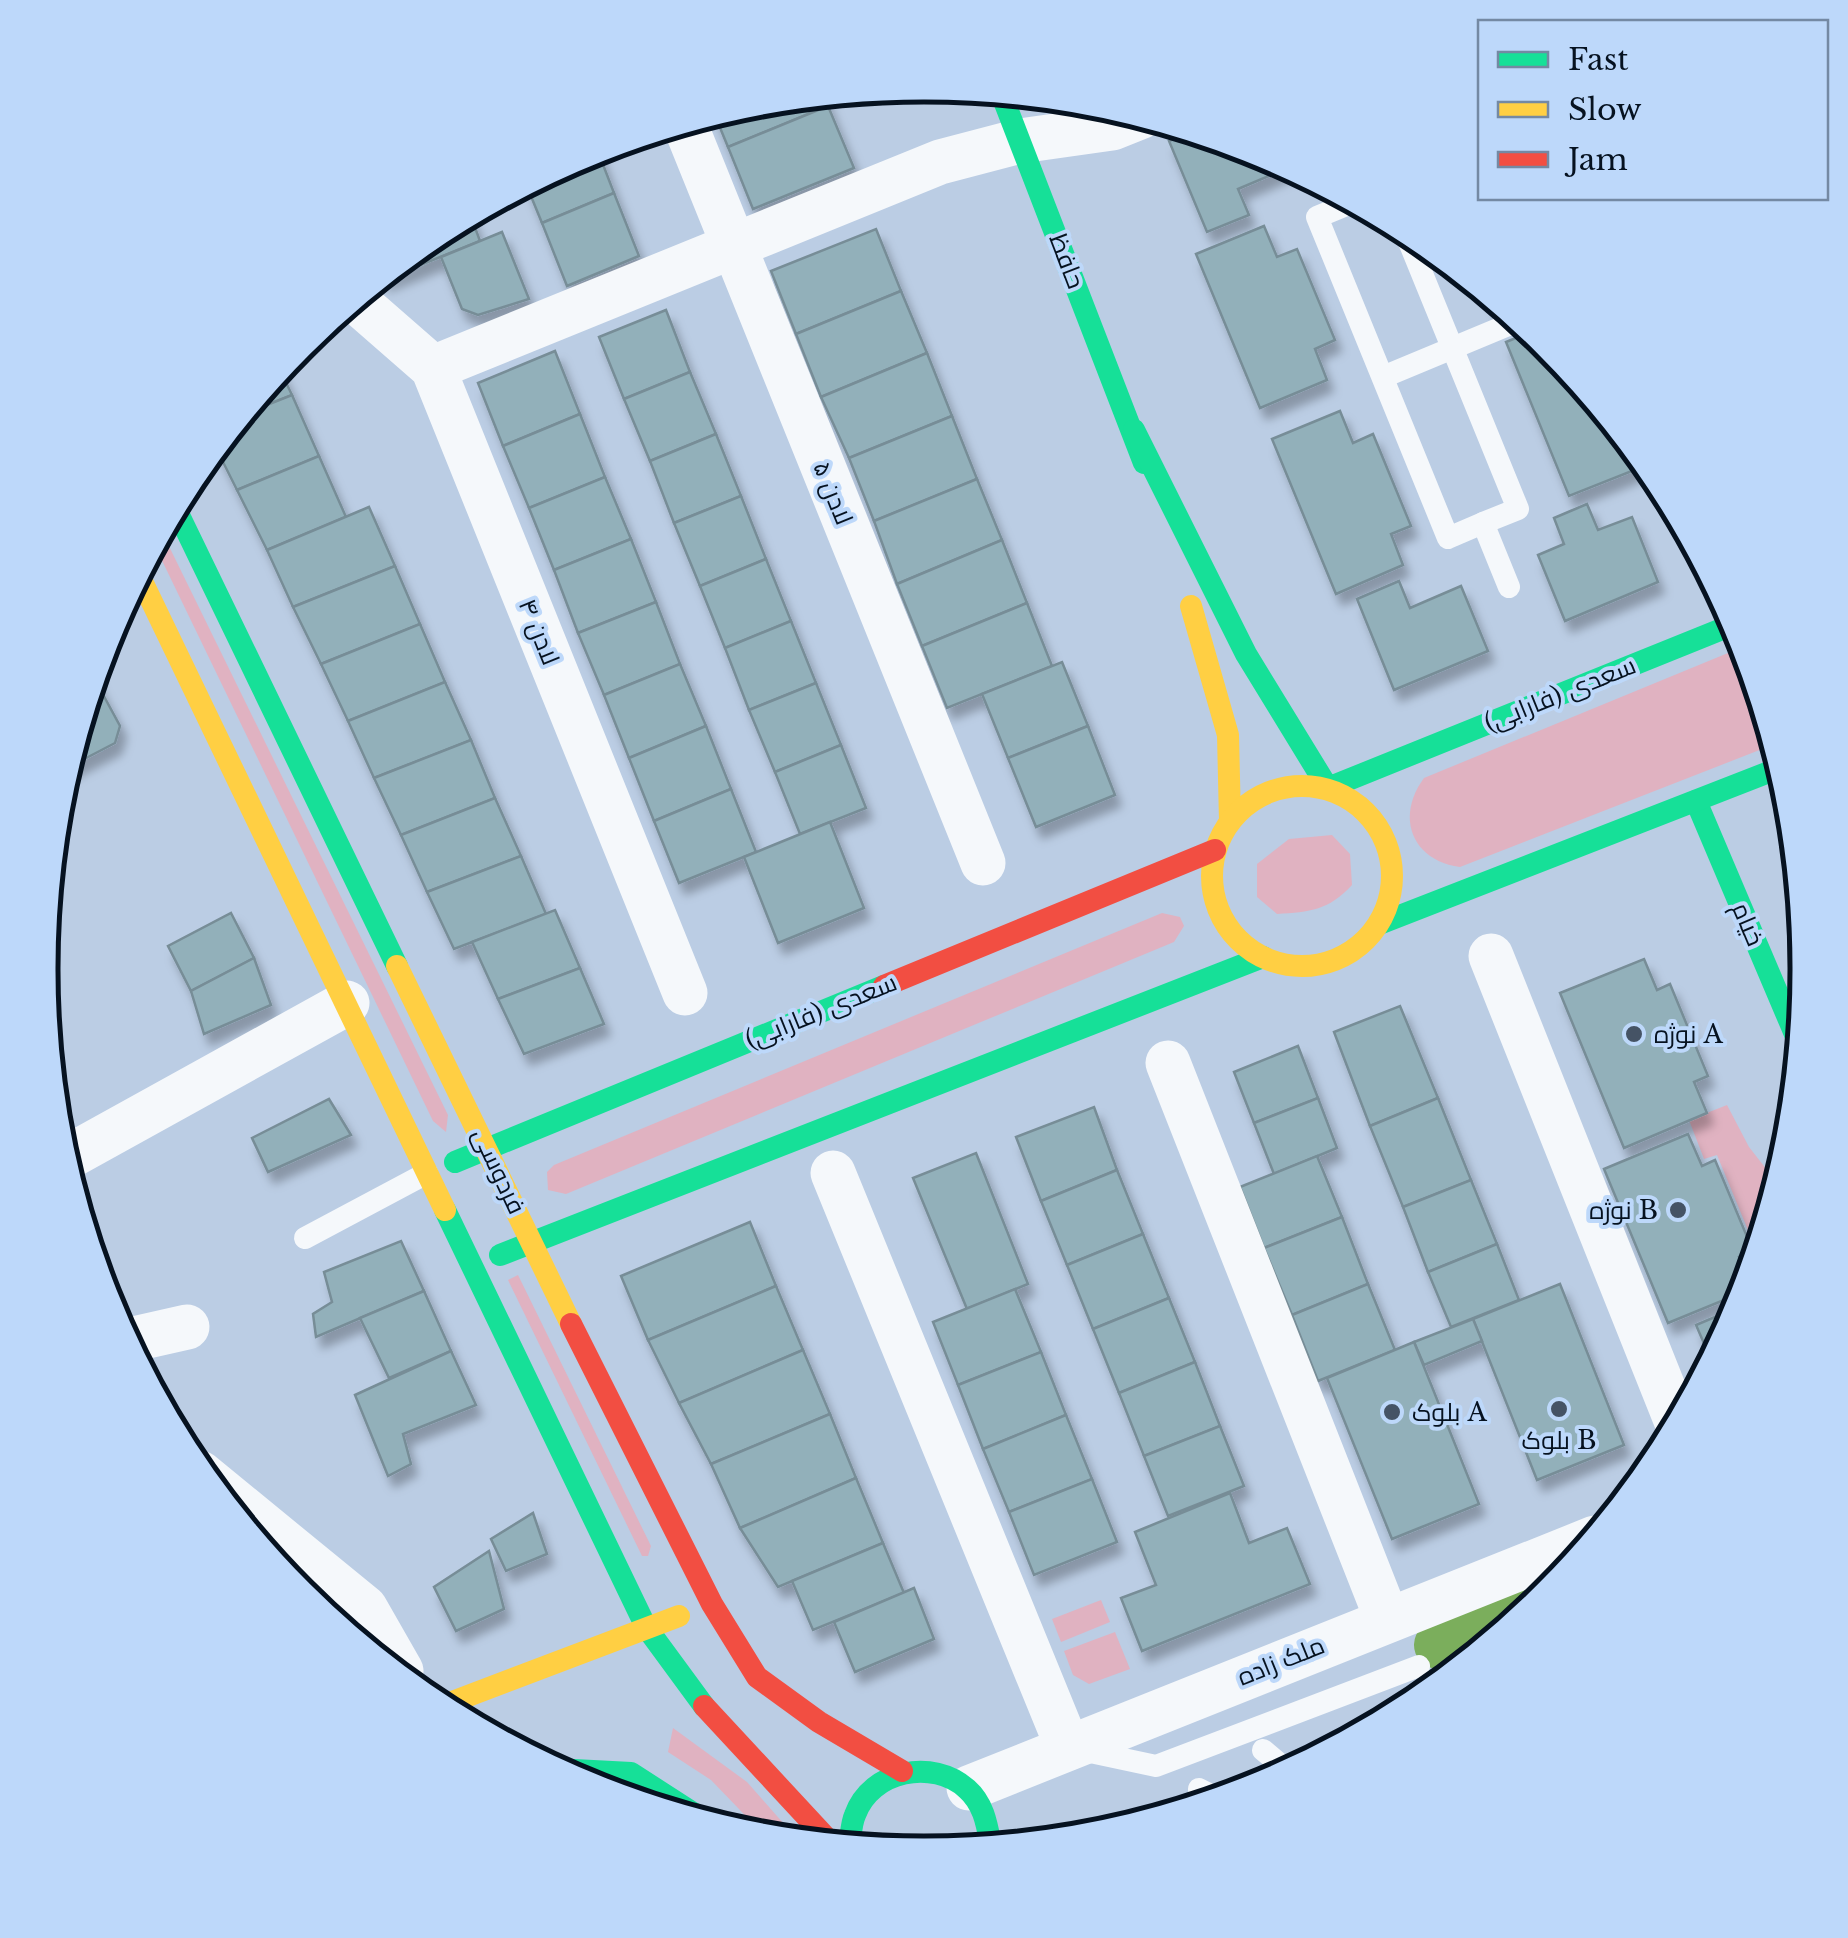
<svg xmlns="http://www.w3.org/2000/svg" width="1848" height="1938" viewBox="0 0 1848 1938" font-family="'Libre Baskerville',Cairo,serif">
<style>
.green{fill:#e0b2c1}
.lines{fill:none;stroke-linecap:round;stroke-linejoin:round}
.canal{stroke:#7bae5c;stroke-width:48}
.building{fill:#92b0ba;stroke:#778d97;stroke-width:2.5;filter:url(#shadow)}
.lane{stroke:#f5f8fb;stroke-width:22}
.street{stroke:#f5f8fb;stroke-width:45}
.fast{stroke:#16e098;stroke-width:22}
.slow{stroke:#ffcf43;stroke-width:22}
.jam{stroke:#f24e42;stroke-width:22}
.poi-dot{fill:#455365;stroke:#bdd8fa;stroke-width:4}
.labels{text-anchor:middle;dominant-baseline:central;stroke-width:8;stroke-linejoin:round;paint-order:stroke}
.street-label{font-size:25px;fill:#061220;stroke:#bdd8fa}
.poi-label{font-size:25px;fill:#061220;stroke:#bdd8fa;text-anchor:start}
.rim{fill:none;stroke:#061220;stroke-width:5}
</style>
<defs>
<filter id="shadow"><feDropShadow dx="6" dy="11" stdDeviation="5" flood-color="#0004"/></filter>
</defs>
<rect width="100%" height="100%" fill="#bbcde4"/>
<g class="green">
<polygon points="161,530 448,1115 446,1132 433,1121 154,544"/>
<path d="M 1745,646 L 1775,744 L 1460,867 C 1412,861 1395,817 1424,778 Z"/>
<path d="M 1332,835 L 1350,854 L 1352,885 C 1329,910 1310,912 1277,914 L 1257,897 L 1257,864 L 1289,839 Z"/>
<polygon points="1162,913 1180,917 1184,926 1174,942 566,1194 548,1190 547,1172 554,1165"/>
<polygon points="1727,1105 1749,1147 1778,1184 1757,1252 1717,1155 1704,1159 1689,1120"/>
<polygon points="518,1275 651,1546 648,1556 642,1556 508,1280"/>
<polygon points="1101,1600 1110,1622 1061,1642 1052,1619"/>
<polygon points="1115,1632 1130,1669 1089,1684 1073,1675 1064,1651"/>
<polygon points="1378,1724 1314,1758 1304,1747"/>
<polygon points="673,1728 747,1782 799,1841 766,1837 711,1780 668,1752"/>
</g>
<g class="lines">
<polyline class="canal" points="1438,1645 1528,1611"/>
</g>
<g class="building">
<polygon points="824,95 828,106 728,147 714,113 752,102"/>
<polygon points="828,106 854,168 753,209 728,147"/>
<polygon points="1193,131 1263,153 1290,167 1238,189 1249,215 1207,232 1169,141"/>
<polygon points="597,149 614,193 542,223 526,184"/>
<polygon points="614,193 639,256 567,286 542,223"/>
<polygon points="470,214 480,241 383,280 382,276 433,234"/>
<polygon points="1264,226 1277,257 1297,249 1335,340 1315,349 1327,380 1260,408 1196,254"/>
<polygon points="876,229 901,291 796,334 771,271"/>
<polygon points="502,232 529,299 478,315 462,309 441,257"/>
<polygon points="901,291 927,353 821,397 796,334"/>
<polygon points="1486,292 1504,307 1494,311"/>
<polygon points="666,310 690,372 624,399 599,337"/>
<polygon points="1533,331 1625,437 1637,469 1569,496 1506,342"/>
<polygon points="555,351 580,414 503,446 478,383"/>
<polygon points="927,353 952,416 849,458 821,397"/>
<polygon points="279,368 292,395 239,416"/>
<polygon points="690,372 716,434 650,461 624,399"/>
<polygon points="292,395 319,456 237,490 215,446 239,416"/>
<polygon points="1340,411 1353,443 1373,434 1411,526 1391,534 1403,565 1336,594 1272,439"/>
<polygon points="580,414 605,477 529,508 503,446"/>
<polygon points="952,416 977,479 874,521 849,458"/>
<polygon points="716,434 741,496 674,523 650,461"/>
<polygon points="319,456 346,517 267,550 237,490"/>
<polygon points="605,477 631,539 554,570 529,508"/>
<polygon points="977,479 1002,540 897,584 874,521"/>
<polygon points="741,496 766,559 700,586 674,523"/>
<polygon points="1587,504 1598,530 1632,517 1658,582 1565,621 1538,555 1564,544 1554,518"/>
<polygon points="369,507 395,566 293,607 267,550"/>
<polygon points="631,539 656,602 578,633 554,570"/>
<polygon points="1002,540 1027,603 922,646 897,584"/>
<polygon points="766,559 791,621 725,648 700,586"/>
<polygon points="395,566 420,624 321,664 293,607"/>
<polygon points="1399,581 1410,608 1461,586 1488,651 1394,690 1357,599"/>
<polygon points="656,602 680,664 604,695 578,633"/>
<polygon points="1027,603 1052,666 947,708 922,646"/>
<polygon points="791,621 816,683 749,710 725,648"/>
<polygon points="420,624 445,682 348,721 321,664"/>
<polygon points="1062,662 1088,726 1008,758 982,694"/>
<polygon points="680,664 706,726 629,758 604,695"/>
<polygon points="93,676 120,726 115,743 65,769"/>
<polygon points="445,682 471,740 374,778 348,721"/>
<polygon points="816,683 841,745 775,772 749,710"/>
<polygon points="706,726 731,789 654,821 629,758"/>
<polygon points="1088,726 1115,795 1036,827 1008,758"/>
<polygon points="471,740 495,798 401,835 374,778"/>
<polygon points="841,745 866,808 800,834 775,772"/>
<polygon points="731,789 756,852 679,883 654,821"/>
<polygon points="495,798 521,856 427,892 401,835"/>
<polygon points="830,822 864,908 778,943 744,857"/>
<polygon points="521,856 546,914 454,949 427,892"/>
<polygon points="555,910 580,968 498,999 472,942"/>
<polygon points="231,913 254,958 191,991 168,946"/>
<polygon points="254,958 271,1005 204,1034 191,991"/>
<polygon points="1644,959 1657,990 1670,984 1708,1076 1694,1082 1707,1113 1624,1148 1560,993"/>
<polygon points="580,968 604,1024 524,1054 498,999"/>
<polygon points="1400,1006 1438,1098 1370,1126 1334,1032"/>
<polygon points="1298,1046 1318,1098 1254,1123 1234,1072"/>
<polygon points="1318,1098 1337,1148 1274,1174 1254,1123"/>
<polygon points="1438,1098 1471,1180 1403,1207 1370,1126"/>
<polygon points="329,1099 351,1135 268,1172 252,1138"/>
<polygon points="1094,1107 1117,1170 1041,1201 1016,1137"/>
<polygon points="1688,1134 1702,1166 1715,1160 1753,1251 1739,1257 1749,1281 1746,1291 1668,1323 1604,1169"/>
<polygon points="976,1153 1028,1284 967,1309 913,1178"/>
<polygon points="1317,1156 1342,1217 1264,1248 1240,1187"/>
<polygon points="1117,1170 1143,1234 1067,1265 1041,1201"/>
<polygon points="1471,1180 1497,1244 1428,1272 1403,1207"/>
<polygon points="1342,1217 1368,1284 1292,1315 1264,1248"/>
<polygon points="750,1222 776,1286 648,1340 621,1276"/>
<polygon points="1143,1234 1169,1298 1093,1329 1067,1265"/>
<polygon points="401,1241 424,1291 316,1337 313,1314 332,1302 324,1272"/>
<polygon points="1497,1244 1519,1300 1451,1327 1428,1272"/>
<polygon points="1368,1284 1395,1350 1318,1381 1292,1315"/>
<polygon points="1560,1284 1624,1445 1537,1480 1473,1319"/>
<polygon points="776,1286 803,1350 679,1403 648,1340"/>
<polygon points="1015,1289 1041,1352 958,1385 933,1322"/>
<polygon points="424,1291 451,1351 389,1378 360,1318"/>
<polygon points="1169,1298 1195,1362 1119,1393 1093,1329"/>
<polygon points="1741,1306 1740,1308 1712,1362 1696,1325"/>
<polygon points="1473,1319 1482,1341 1424,1365 1414,1342"/>
<polygon points="1414,1342 1479,1504 1392,1539 1327,1378"/>
<polygon points="803,1350 830,1414 711,1464 679,1403"/>
<polygon points="451,1351 476,1405 403,1434 411,1464 388,1476 355,1395"/>
<polygon points="1041,1352 1066,1415 983,1449 958,1385"/>
<polygon points="1195,1362 1220,1426 1144,1456 1119,1393"/>
<polygon points="830,1414 856,1478 740,1528 711,1464"/>
<polygon points="1066,1415 1092,1479 1009,1512 983,1449"/>
<polygon points="1220,1426 1244,1486 1168,1516 1144,1456"/>
<polygon points="856,1478 883,1543 778,1587 740,1528"/>
<polygon points="1092,1479 1117,1542 1034,1575 1009,1512"/>
<polygon points="1230,1493 1249,1543 1287,1528 1310,1584 1142,1651 1121,1598 1156,1585 1135,1532"/>
<polygon points="533,1513 547,1554 506,1571 491,1539"/>
<polygon points="883,1543 904,1593 813,1630 792,1581"/>
<polygon points="489,1551 504,1609 456,1631 434,1587"/>
<polygon points="914,1588 934,1639 855,1672 834,1622"/>
</g>
<g class="lines">
<g class="lane">
<polyline points="1351,203 1317,217 1448,538 1483,523 1509,587"/>
<polyline points="1403,227 1518,509 1483,523"/>
<polyline points="1383,377 1520,320"/>
<polyline points="305,1238 427,1173"/>
<polyline points="1081,1750 1156,1766 1419,1666"/>
<polyline points="1263,1750 1289,1772"/>
<polyline points="1199,1789 1219,1799"/>
</g>
<g class="street">
<polyline points="684,122 983,863"/>
<polyline points="358,296 362,306 433,368 685,993"/>
<polyline points="433,368 940,162 1020,141 1112,128 1142,116"/>
<polyline points="1491,956 1678,1425"/>
<polyline points="1168,1063 1387,1619"/>
<polyline points="63,1160 347,1003"/>
<polyline points="833,1173 1068,1748"/>
<polyline points="125,1341 187,1327"/>
<polyline points="200,1473 365,1608 401,1671"/>
<polyline points="969,1788 1595,1538"/>
</g>
<g class="fast">
<polyline points="1001,93 1144,463"/>
<polyline points="1134,430 1246,654 1328,788 1737,623"/>
<polyline points="174,505 397,966"/>
<polyline points="1696,801 1800,1046"/>
<polyline points="1379,924 1782,767"/>
<polyline points="455,1162 884,986"/>
<polyline points="445,1210 646,1627 704,1706"/>
<polyline points="500,1255 1263,957"/>
<polyline points="555,1769 631,1773 710,1824"/>
<path d="M 849,1846 C 851,1836 851,1824 855,1815 C 871,1770 933,1758 967,1789 C 984,1804 987,1825 991,1846"/>
</g>
<g class="slow">
<polyline points="138,573 445,1210"/>
<polyline points="1191,606 1228,735 1230,821"/>
<circle cx="1302" cy="876" r="90"/>
<polyline points="397,966 571,1324"/>
<polyline points="439,1707 679,1616"/>
</g>
<g class="jam">
<polyline points="884,986 1215,850"/>
<polyline points="571,1324 712,1604 757,1677 819,1722 902,1771"/>
<polyline points="704,1706 832,1844"/>
</g>
</g>
<g class="poi-dot">
<circle cx="1634" cy="1034" r="10"/>
<circle cx="1678" cy="1210" r="10"/>
<circle cx="1559" cy="1409" r="10"/>
<circle cx="1392" cy="1412" r="10"/>
</g>
<g class="labels">
<g class="street-label">
<text transform="translate(1067 261) rotate(69)">حافظ</text>
<text transform="translate(833 493) rotate(68)">لادن ۵</text>
<text transform="translate(539 632) rotate(68)">لادن ۴</text>
<text transform="translate(1560 694) rotate(-22)">سعدی (فارابی)</text>
<text transform="translate(1748 924) rotate(67)">خیام</text>
<text transform="translate(821 1011) rotate(-22)">سعدی (فارابی)</text>
<text transform="translate(499 1171) rotate(65)">فردوسی</text>
<text transform="translate(1281 1661) rotate(-22)">ملک زاده</text>
</g>
<g class="poi-label">
<text x="1654" y="1034">نوژه A</text>
<text x="1658" y="1210" text-anchor="end">نوژه B</text>
<text x="1412" y="1412">بلوک A</text>
<text x="1559" y="1440" text-anchor="middle">بلوک B</text>
</g>
</g>
<path d="M0 0H1848V1938H0ZM924 102H924A866 866 0 0 1 1790 968V970A866 866 0 0 1 924 1836H924A866 866 0 0 1 58 970V968A866 866 0 0 1 924 102Z" fill="#bdd8fa" fill-rule="evenodd"/>
<path class="rim" d="M924 102H924A866 866 0 0 1 1790 968V970A866 866 0 0 1 924 1836H924A866 866 0 0 1 58 970V968A866 866 0 0 1 924 102Z"/>
<rect x="1478" y="20" width="350" height="180" fill="#bdd8fa" stroke="#7489a3" stroke-width="2.5"/>
<rect x="1498" y="52" width="50" height="15" fill="#16e098" stroke="#7489a3" stroke-width="2.5"/>
<text x="1568" y="70" font-size="30" fill="#061220">Fast</text>
<rect x="1498" y="102" width="50" height="15" fill="#ffcf43" stroke="#7489a3" stroke-width="2.5"/>
<text x="1568" y="120" font-size="30" fill="#061220">Slow</text>
<rect x="1498" y="152" width="50" height="15" fill="#f24e42" stroke="#7489a3" stroke-width="2.5"/>
<text x="1568" y="170" font-size="30" fill="#061220">Jam</text>
</svg>
